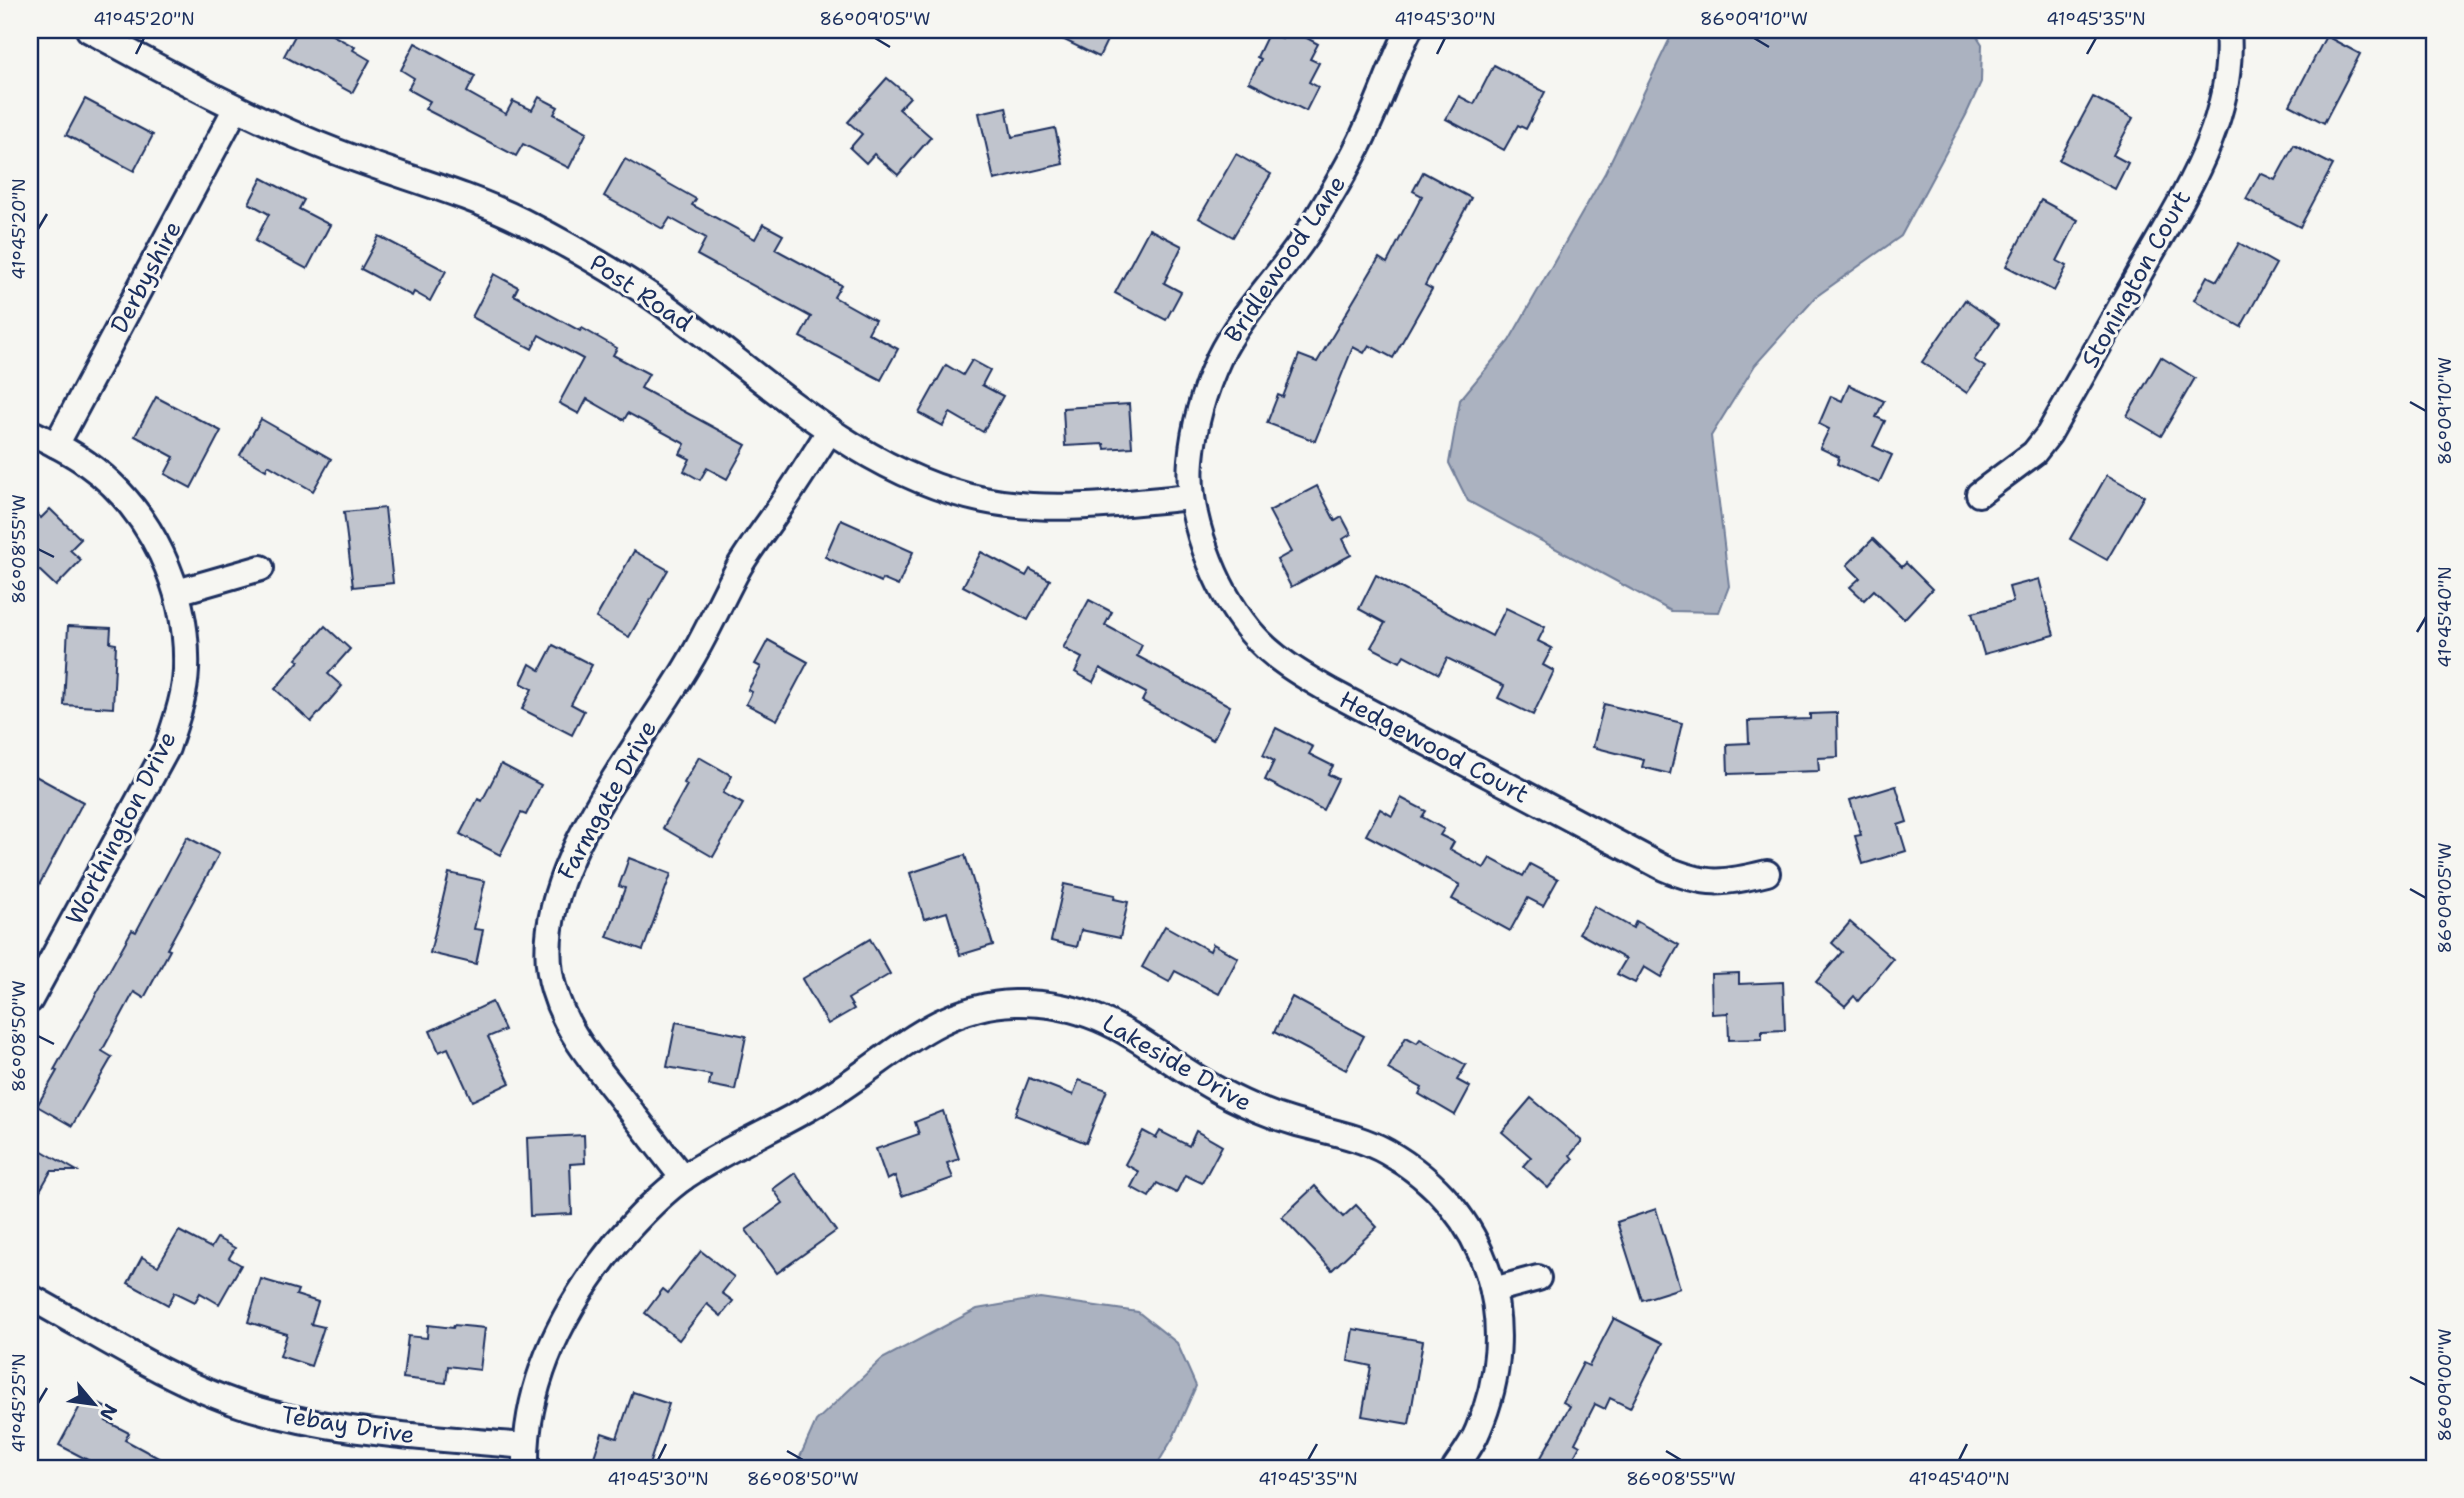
<svg xmlns="http://www.w3.org/2000/svg" width="2464" height="1498" viewBox="0 0 2464 1498" font-family="'Shantell Sans',sans-serif">
<style>
.water{fill:#abb2c0;stroke:#717e99;stroke-width:2}
.building{fill:#c0c4cd;stroke:#1b2f5e;stroke-width:2}
.lines{fill:none;stroke-linecap:round;stroke-linejoin:round}
.minor-casing{stroke:#1b2f5e;stroke-width:30}
.minor{stroke:#f6f6f2;stroke-width:24}
.ticks{fill:none;stroke:#1b2f5e;stroke-width:2.5}
.labels{text-anchor:middle;dominant-baseline:central;stroke-width:6;stroke-linejoin:round;paint-order:stroke}
.street-label{font-size:24px;fill:#1b2f5e;stroke:#f6f6f2}
.neatline{fill:none;stroke:#1b2f5e;stroke-width:2.5}
.ticks-label{font-size:18px;text-anchor:middle;fill:#1b2f5e}
</style>
<rect width="100%" height="100%" fill="#f6f6f2"/>
<filter id="ink" filterUnits="userSpaceOnUse"><feTurbulence type="fractalNoise" baseFrequency=".0143" numOctaves="2"/><feDisplacementMap in="SourceGraphic" scale="14" xChannelSelector="R" yChannelSelector="G"/><feConvolveMatrix kernelMatrix="1 2 1 2 8 2 1 2 1" color-interpolation-filters="sRGB"/></filter>
<g filter="url(#ink)">
<g class="water">
<polygon points="1674,30 1973,30 1982,44 1981,82 1966,115 1901,236 1817,296 1755,365 1711,436 1729,586 1719,612 1671,611 1468,501 1449,463 1460,400 1509,341 1605,173"/>
<polygon points="1040,1298 1138,1312 1177,1343 1196,1386 1173,1438 1155,1468 795,1468 816,1421 882,1359 977,1309"/>
</g>
<g class="building">
<polygon points="298,30 323,30 355,47 353,50 370,60 352,93 284,56"/>
<polygon points="1044,30 1112,30 1099,57"/>
<polygon points="1287,30 1292,30 1318,44 1310,59 1319,63 1309,82 1318,87 1306,111 1249,82 1261,59 1257,57 1269,32 1282,38"/>
<polygon points="2326,36 2360,54 2324,123 2290,105"/>
<polygon points="415,43 475,76 467,92 506,114 513,101 532,110 539,97 558,107 554,114 587,132 569,168 523,144 516,156 425,109 430,101 408,89 414,78 401,70"/>
<polygon points="1494,65 1545,92 1526,129 1518,125 1504,150 1446,119 1459,96 1474,104"/>
<polygon points="887,78 910,97 899,109 931,137 898,175 874,154 866,163 850,148 862,134 848,122"/>
<polygon points="2093,97 2133,118 2113,155 2128,163 2115,189 2059,160"/>
<polygon points="85,99 153,135 134,171 66,135"/>
<polygon points="1006,107 1012,137 1055,128 1063,164 994,180 979,113"/>
<polygon points="2294,145 2333,165 2300,227 2246,199 2260,173 2275,180"/>
<polygon points="1236,154 1271,174 1233,237 1199,218"/>
<polygon points="625,159 696,199 692,205 755,239 763,224 783,235 775,249 841,285 834,297 875,320 868,333 898,349 881,380 800,337 811,317 697,255 706,238 670,218 663,229 604,196"/>
<polygon points="1423,172 1471,198 1425,285 1432,289 1393,358 1369,345 1364,353 1353,347 1315,441 1267,423 1278,395 1283,397 1299,355 1317,362 1379,258 1387,263 1422,196 1413,191"/>
<polygon points="262,178 304,200 299,209 330,225 307,269 255,241 269,214 249,203"/>
<polygon points="2041,200 2078,220 2057,261 2067,266 2054,291 2006,266"/>
<polygon points="1149,229 1182,246 1164,283 1181,292 1166,320 1115,293"/>
<polygon points="379,236 446,271 430,301 414,292 412,296 361,269"/>
<polygon points="2239,243 2276,264 2241,327 2194,300 2207,276 2217,281"/>
<polygon points="494,274 518,287 514,295 580,331 582,328 617,348 613,355 649,374 641,388 746,445 727,479 707,468 700,480 684,471 690,459 680,454 685,444 628,413 624,420 587,399 579,414 559,403 583,359 539,335 532,349 472,317"/>
<polygon points="1965,300 1999,324 1974,360 1985,367 1967,393 1922,362"/>
<polygon points="2161,357 2195,378 2161,436 2127,416"/>
<polygon points="972,360 990,370 982,385 1003,396 983,432 950,413 943,426 919,413 946,365 963,375"/>
<polygon points="1849,385 1884,401 1876,417 1885,421 1873,446 1892,455 1879,483 1837,464 1839,457 1820,448 1829,429 1819,424 1831,396 1842,401"/>
<polygon points="156,397 221,431 191,488 165,474 174,457 135,436"/>
<polygon points="1129,404 1132,447 1105,449 1104,444 1065,446 1063,408"/>
<polygon points="261,419 331,459 313,491 268,465 266,470 240,455"/>
<polygon points="2107,475 2144,496 2107,560 2070,539"/>
<polygon points="1317,486 1335,521 1342,517 1351,534 1343,539 1351,555 1291,587 1277,560 1291,552 1269,511"/>
<polygon points="30,507 41,518 50,509 81,539 70,550 81,560 56,586 39,570 30,580"/>
<polygon points="385,508 393,583 353,587 344,512"/>
<polygon points="841,520 913,552 898,586 882,579 881,582 825,557"/>
<polygon points="1873,539 1902,567 1906,563 1932,589 1904,619 1874,590 1864,600 1850,587 1860,578 1847,565"/>
<polygon points="634,551 668,570 629,637 596,618"/>
<polygon points="981,552 1026,576 1030,569 1050,580 1028,620 963,586"/>
<polygon points="1376,575 1492,636 1506,608 1545,627 1538,641 1552,648 1543,665 1554,671 1533,715 1498,698 1504,686 1447,658 1439,674 1404,655 1400,662 1371,647 1385,623 1359,609"/>
<polygon points="2039,579 2054,635 1984,654 1972,613 2013,602 2009,587"/>
<polygon points="1089,600 1112,612 1105,625 1142,645 1137,656 1230,706 1213,740 1142,701 1146,693 1100,668 1093,682 1075,672 1082,658 1063,648"/>
<polygon points="68,626 111,628 110,643 116,644 113,708 64,705"/>
<polygon points="325,626 350,649 328,674 342,686 311,722 275,689 299,661 296,659"/>
<polygon points="768,640 808,662 777,720 746,704 752,692 748,690 761,667 755,664"/>
<polygon points="553,645 592,665 571,704 584,711 572,735 522,709 532,689 521,683 530,664 540,670"/>
<polygon points="1604,704 1682,723 1670,774 1642,767 1644,760 1593,747"/>
<polygon points="1837,713 1838,757 1818,758 1819,771 1728,774 1727,744 1749,743 1748,721 1810,719 1810,714"/>
<polygon points="1276,728 1313,747 1309,754 1333,766 1328,774 1338,779 1323,810 1265,780 1274,761 1263,755"/>
<polygon points="699,757 732,776 723,793 743,804 713,857 663,828 687,785 684,783"/>
<polygon points="501,764 541,785 526,815 521,813 500,855 460,834 478,799 482,801"/>
<polygon points="30,773 83,802 30,902"/>
<polygon points="1896,786 1907,822 1898,825 1906,851 1863,864 1855,836 1861,835 1850,800"/>
<polygon points="1401,798 1426,811 1422,817 1444,829 1440,835 1454,842 1450,849 1484,868 1490,858 1523,876 1530,864 1558,879 1543,906 1528,898 1510,931 1452,899 1460,885 1366,835 1380,809 1392,816"/>
<polygon points="187,837 219,854 167,949 170,950 144,998 134,992 102,1051 112,1057 72,1126 37,1106 57,1071 54,1070 132,930 136,932"/>
<polygon points="965,855 993,945 960,955 947,912 924,919 910,873"/>
<polygon points="629,858 671,874 643,950 607,937 625,888 619,886"/>
<polygon points="449,873 485,881 474,929 483,930 476,964 430,953"/>
<polygon points="1064,884 1115,895 1114,899 1128,902 1120,938 1081,930 1077,947 1051,941"/>
<polygon points="1594,906 1633,928 1636,921 1679,945 1661,977 1644,967 1635,983 1617,974 1626,959 1579,933"/>
<polygon points="1850,922 1893,959 1858,1001 1854,996 1845,1006 1816,982 1842,952 1832,943"/>
<polygon points="1165,926 1210,951 1213,944 1238,958 1219,994 1175,971 1169,982 1142,967"/>
<polygon points="870,939 890,974 848,999 854,1009 828,1024 802,979"/>
<polygon points="1739,973 1739,984 1783,982 1785,1030 1762,1031 1762,1039 1729,1040 1728,1013 1712,1014 1711,974"/>
<polygon points="1292,997 1364,1036 1346,1070 1274,1032"/>
<polygon points="492,1002 505,1030 488,1037 510,1083 472,1101 448,1048 439,1052 430,1031"/>
<polygon points="676,1022 746,1036 735,1090 709,1085 711,1075 667,1067"/>
<polygon points="1406,1037 1417,1043 1420,1039 1466,1065 1457,1080 1470,1087 1455,1115 1419,1094 1422,1088 1388,1069"/>
<polygon points="1029,1078 1073,1095 1079,1080 1107,1090 1086,1143 1015,1115"/>
<polygon points="1531,1098 1582,1141 1570,1155 1573,1159 1548,1188 1523,1166 1531,1157 1502,1132"/>
<polygon points="943,1111 959,1159 947,1163 953,1178 902,1196 895,1176 887,1180 876,1149 919,1134 915,1122"/>
<polygon points="1143,1131 1156,1138 1160,1131 1189,1146 1196,1131 1222,1146 1202,1183 1185,1175 1176,1193 1157,1183 1149,1197 1131,1187 1139,1172 1125,1164"/>
<polygon points="584,1135 585,1163 570,1164 572,1214 530,1216 527,1138"/>
<polygon points="30,1144 77,1171 51,1171 30,1208"/>
<polygon points="795,1173 836,1231 777,1273 746,1230 783,1203 773,1189"/>
<polygon points="1315,1186 1343,1217 1356,1205 1377,1227 1332,1270 1282,1217"/>
<polygon points="1656,1209 1680,1288 1642,1300 1617,1222"/>
<polygon points="179,1231 211,1248 217,1238 235,1248 229,1258 241,1265 219,1304 200,1293 195,1302 175,1292 168,1305 128,1283 142,1257 158,1266"/>
<polygon points="701,1251 734,1277 722,1293 733,1301 721,1316 707,1304 679,1340 645,1313 663,1289 668,1293"/>
<polygon points="261,1279 298,1290 296,1295 318,1302 311,1324 324,1327 311,1366 280,1356 287,1334 248,1322"/>
<polygon points="1614,1318 1663,1343 1630,1408 1610,1398 1605,1409 1595,1404 1575,1443 1580,1446 1568,1468 1535,1468 1570,1406 1563,1402 1583,1363 1589,1366"/>
<polygon points="428,1325 453,1328 454,1325 485,1328 480,1370 448,1366 446,1383 403,1378 408,1336 427,1338"/>
<polygon points="1353,1329 1423,1341 1409,1424 1362,1416 1371,1366 1348,1361"/>
<polygon points="633,1392 669,1404 648,1468 616,1468 593,1460 602,1433 617,1438"/>
<polygon points="85,1397 112,1411 106,1421 129,1433 125,1440 177,1468 103,1468 59,1445"/>
</g>
<g class="lines">
<g class="minor-casing">
<g id="minor">
<path d="M 89,30 C 170,74 251,119 337,152 C 399,176 463,192 522,221 C 571,246 620,274 665,306 C 766,378 858,474 984,500 C 1053,514 1123,503 1192,497"/>
<path d="M 1409,30 C 1393,61 1382,95 1367,127 C 1353,159 1334,190 1316,220 C 1288,268 1243,309 1219,358 C 1204,390 1194,425 1191,460 C 1186,515 1215,589 1250,631 C 1271,657 1302,675 1330,691 L 1664,868 C 1706,886 1723,884 1767,873"/>
<path d="M 30,432 C 49,441 68,450 86,463 C 151,509 189,591 186,670 C 185,697 175,723 167,748 L 30,1000"/>
<polyline points="56,445 236,108"/>
<path d="M 1979,494 L 2034,453 L 2049,434 C 2079,381 2109,328 2138,276 C 2181,200 2236,121 2228,30"/>
<polyline points="177,592 261,568"/>
<path d="M 683,1178 C 661,1150 639,1122 618,1094 C 592,1061 566,1031 554,990 C 521,883 639,750 690,661 C 708,631 722,598 739,567 C 751,547 765,529 778,510 C 796,484 813,457 830,430"/>
<polyline points="1493,1290 1538,1278"/>
<path d="M 30,1297 C 96,1333 171,1382 242,1405 C 334,1434 430,1437 525,1446"/>
<path d="M 526,1468 C 524,1384 564,1307 616,1243 C 637,1219 660,1194 686,1176 C 732,1145 784,1125 831,1095 C 891,1057 939,1005 1015,1003 C 1113,1001 1152,1058 1231,1097 C 1251,1107 1273,1116 1294,1122 C 1325,1131 1359,1136 1387,1152 C 1489,1210 1524,1323 1478,1430 C 1473,1443 1463,1456 1455,1468"/>
</g>
</g>
<use href="#minor" class="minor"/>
</g>
</g>
<path class="ticks" d="M 875,38 L 890,47M 1754,38 L 1769,47M 136,54 L 144,38M 1437,54 L 1445,38M 2087,54 L 2096,38M 38,229 L 47,214M 2410,402 L 2426,411M 38,549 L 54,557M 2417,632 L 2426,617M 2410,889 L 2426,898M 38,1036 L 54,1044M 2410,1377 L 2426,1385M 38,1403 L 47,1388M 787,1451 L 803,1460M 1666,1451 L 1681,1460M 658,1460 L 666,1444M 1308,1460 L 1317,1444M 1959,1460 L 1967,1444"/>
<g class="labels">
<g class="street-label">
<text transform="translate(1285 259) rotate(-56)">Bridlewood Lane</text>
<text transform="translate(146 277) rotate(-62)">Derbyshire</text>
<text transform="translate(2136 279) rotate(-61)">Stonington Court</text>
<text transform="translate(641 293) rotate(34)">Post Road</text>
<text transform="translate(1434 747) rotate(28)">Hedgewood Court</text>
<text transform="translate(607 800) rotate(-61)">Farmgate Drive</text>
<text transform="translate(121 828) rotate(-63)">Worthington Drive</text>
<text transform="translate(1177 1063) rotate(30)">Lakeside Drive</text>
<text transform="translate(348 1425) rotate(9)">Tebay Drive</text>
</g>
</g>
<rect width="2464" height="1498" fill="none" stroke="#f6f6f2" stroke-width="77"/>
<g transform="translate(94 1404) rotate(119)" stroke="#f6f6f2" stroke-width="5" paint-order="stroke">
<path d="M0-5L12 26L0 18L-12 26Z" fill="#1b2f5e"/>
<text y="-10" font-size="19" font-weight="bold" text-anchor="middle" fill="#1b2f5e">N</text>
</g>
<rect x="38" y="38" width="2388" height="1422" class="neatline"/>
<g class="ticks-label">
<text x="144" y="25">41°45'20"N</text>
<text x="875" y="25">86°09'05"W</text>
<text x="1445" y="25">41°45'30"N</text>
<text x="1754" y="25">86°09'10"W</text>
<text x="2096" y="25">41°45'35"N</text>
<text transform="translate(19 229) rotate(-90)" y="6">41°45'20"N</text>
<text transform="translate(2445 411) rotate(-90)" y="6">86°09'10"W</text>
<text transform="translate(19 549) rotate(-90)" y="6">86°08'55"W</text>
<text transform="translate(2445 617) rotate(-90)" y="6">41°45'40"N</text>
<text transform="translate(2445 898) rotate(-90)" y="6">86°09'05"W</text>
<text transform="translate(19 1036) rotate(-90)" y="6">86°08'50"W</text>
<text transform="translate(2445 1385) rotate(-90)" y="6">86°09'00"W</text>
<text transform="translate(19 1403) rotate(-90)" y="6">41°45'25"N</text>
<text x="658" y="1485">41°45'30"N</text>
<text x="803" y="1485">86°08'50"W</text>
<text x="1308" y="1485">41°45'35"N</text>
<text x="1681" y="1485">86°08'55"W</text>
<text x="1959" y="1485">41°45'40"N</text>
</g>
</svg>
